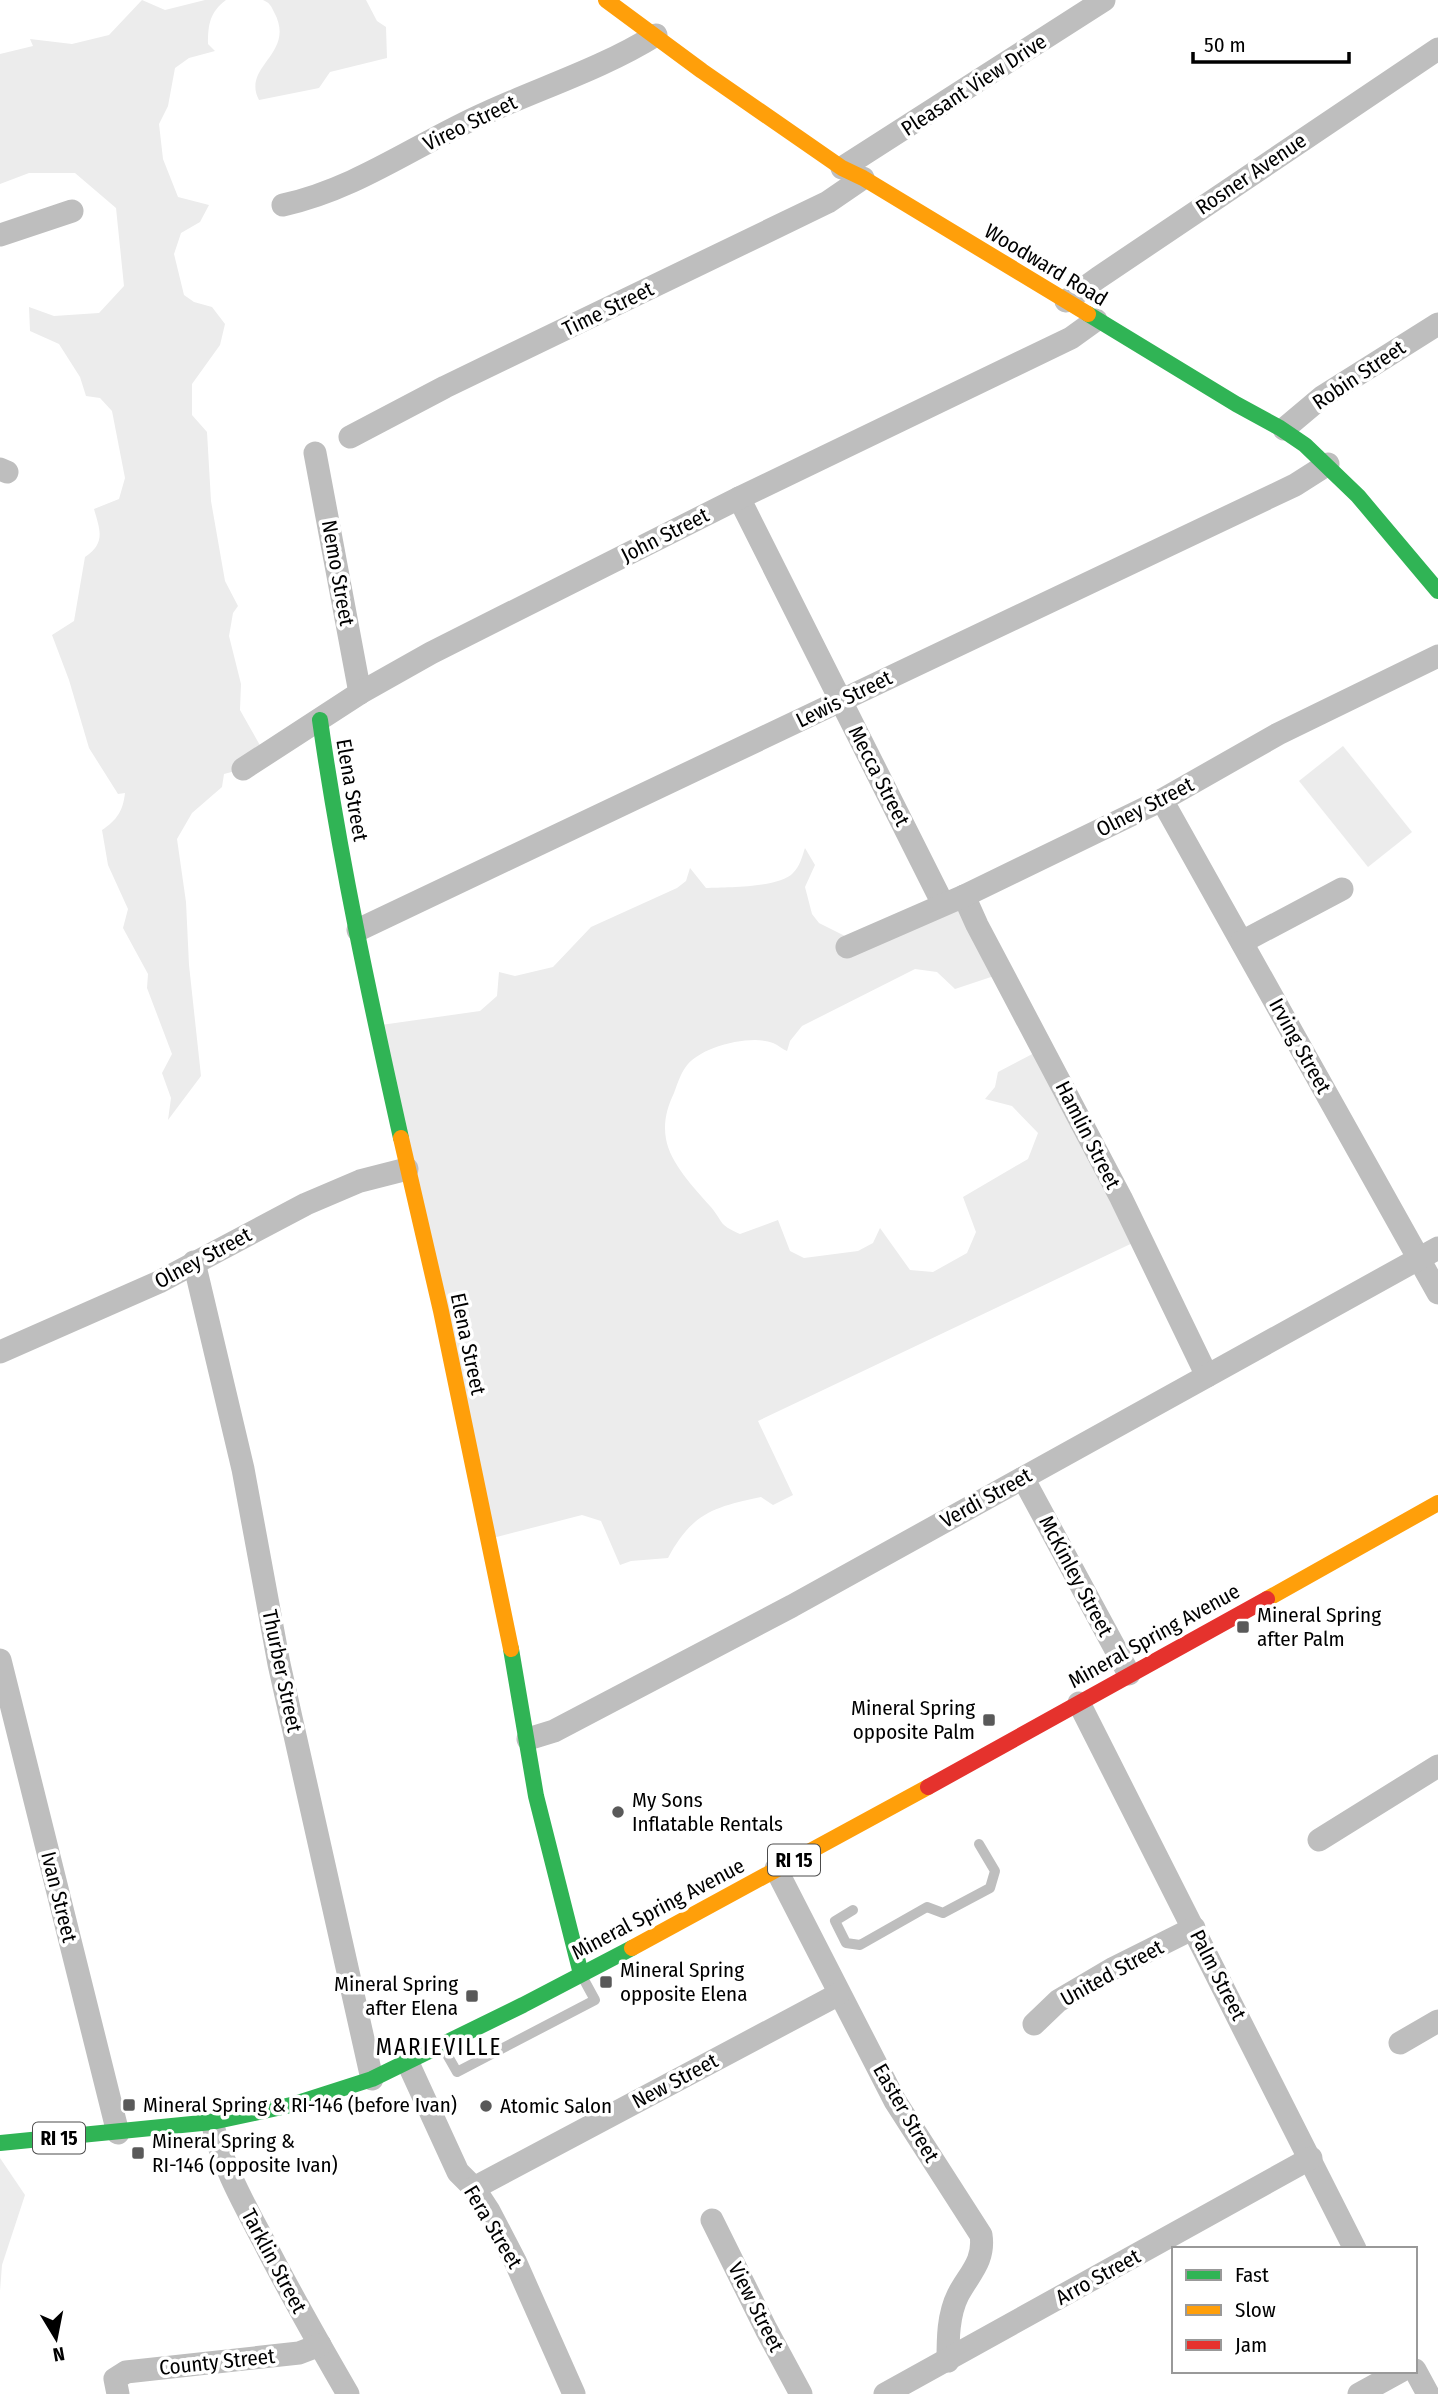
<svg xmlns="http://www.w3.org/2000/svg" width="1438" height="2394" viewBox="0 0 1438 2394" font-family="'Fira Sans Condensed',sans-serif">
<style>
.green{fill:#ececec}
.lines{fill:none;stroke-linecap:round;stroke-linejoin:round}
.lane{stroke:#bebebe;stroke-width:10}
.street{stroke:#bebebe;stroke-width:23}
.fast{stroke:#30b455;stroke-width:16}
.slow{stroke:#ff9f0a;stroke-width:16}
.jam{stroke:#e5322d;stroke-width:16}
.poi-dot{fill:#595959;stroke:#fff;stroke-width:2.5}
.labels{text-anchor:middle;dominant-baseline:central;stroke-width:7;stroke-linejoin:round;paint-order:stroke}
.shield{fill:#fff;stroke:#4c4c4c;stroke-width:2}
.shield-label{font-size:19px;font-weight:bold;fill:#000}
.street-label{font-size:21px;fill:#000;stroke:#fff}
.poi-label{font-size:21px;fill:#000;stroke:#fff;text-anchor:start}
.neighbourhood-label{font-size:23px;letter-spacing:2px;fill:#000;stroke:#fff}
</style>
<rect width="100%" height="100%" fill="#fff"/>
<g class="green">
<path d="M 142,0 L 165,10 L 205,0 L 226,0 C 210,12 208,24 208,44 L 215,51 L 189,58 L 175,68 L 168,106 L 159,124 L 163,159 L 178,197 L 209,205 L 200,222 L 181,233 L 174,254 L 184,295 L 194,302 L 212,307 L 225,324 L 220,345 L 192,384 L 192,415 L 207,432 L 211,501 L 225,581 L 238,606 L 233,613 L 229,636 L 241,684 L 240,710 L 262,749 L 243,769 L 224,774 L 222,787 L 192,813 L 177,839 L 186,902 L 189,965 L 201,1076 L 168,1120 L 171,1098 L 162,1073 L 172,1054 L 147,988 L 148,974 L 123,928 L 128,909 L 108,865 L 102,830 C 117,820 123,811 125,793 L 118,794 L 89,748 L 69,680 L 52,635 L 74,621 L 85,557 C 106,543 100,530 94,509 L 119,499 L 125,478 L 112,411 L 100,398 L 86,396 L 80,377 L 59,344 L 30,331 L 29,307 L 54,316 L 99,313 L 124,286 L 116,208 L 75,173 L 29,173 L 0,184 L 0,54 L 33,46 L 30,39 L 72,44 L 109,35 Z"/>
<path d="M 263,0 L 366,0 L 377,21 L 386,27 L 387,58 L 330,72 L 319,88 L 259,100 C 241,66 297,54 274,12 C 271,6 270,3 263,0 Z"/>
<polygon points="1343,746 1412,832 1368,867 1299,781"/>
<path d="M 805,848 L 815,865 L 805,887 L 812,914 L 819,923 L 849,938 L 963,891 L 1000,974 L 955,989 L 937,972 L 915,969 L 802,1026 L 790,1041 L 787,1051 C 782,1049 778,1045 773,1043 C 751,1034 698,1047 685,1068 C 680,1075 677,1085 674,1093 C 667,1108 663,1122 666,1139 C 670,1163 695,1189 710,1206 C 724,1222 717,1224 740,1234 L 778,1220 L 790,1251 L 804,1258 L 858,1251 L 873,1243 L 880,1228 L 910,1270 L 933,1272 L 967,1253 L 976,1232 L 963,1197 L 1028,1159 L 1038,1133 L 1012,1106 L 985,1099 L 995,1087 L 998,1072 L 1042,1049 L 1141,1239 L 758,1421 L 793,1495 L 773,1505 L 761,1497 C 714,1507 692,1513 668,1558 L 631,1561 L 620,1565 L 601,1521 L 582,1515 L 489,1539 L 381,1025 L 480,1011 L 497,996 L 499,972 L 515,976 L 553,967 L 591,927 L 677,888 L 686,881 L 690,868 L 706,888 C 726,887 779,888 793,873 C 800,866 802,857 805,848 Z"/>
<polygon points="0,2158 25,2195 2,2265 0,2291"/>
</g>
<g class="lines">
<g class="lane">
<polyline points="853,1910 835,1921 846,1943 860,1945 927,1907 943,1913 990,1888 995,1871 979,1844"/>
<polyline points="445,2051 457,2072 595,2000 583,1978"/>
</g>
<g class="street">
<polyline points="842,168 1104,0"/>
<path d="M 283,205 C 357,189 418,143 486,113 C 543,87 603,68 656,35"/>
<polyline points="0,235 72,211"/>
<polyline points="1066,301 1098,278 1438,49"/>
<polyline points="1284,429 1322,397 1438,324"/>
<polyline points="350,437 445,387 828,202 863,178"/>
<polyline points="315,453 360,693"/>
<polyline points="0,469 7,472"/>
<polyline points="739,498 943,904"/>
<polyline points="243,769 360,693 431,653 739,498 1071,338 1096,320"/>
<polyline points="1162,800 1438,1293"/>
<polyline points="964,896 977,925 1121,1198 1207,1376"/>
<polyline points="358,930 1295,485 1328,464"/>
<polyline points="1242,942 1342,889"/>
<polyline points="847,947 964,896 1162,800 1278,734 1438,656"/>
<polyline points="194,1262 243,1469 279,1664 372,2079"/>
<polyline points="0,1352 159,1282 306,1204 360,1181 407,1169"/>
<polyline points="1023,1478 1129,1674"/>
<polyline points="0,1660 118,2133"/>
<polyline points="1079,1703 1355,2249"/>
<polyline points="528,1739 554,1731 792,1606 1438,1248"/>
<polyline points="1319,1840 1438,1766"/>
<path d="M 776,1869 L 895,2101 L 981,2235 C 985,2261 969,2274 958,2295 C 948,2315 948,2339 948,2361"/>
<polyline points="1034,2024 1058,2001 1114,1968 1194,1928"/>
<polyline points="1400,2043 1438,2021"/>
<polyline points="408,2063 458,2172 474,2188 489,2211 515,2261 574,2394"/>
<path d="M 212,2122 C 223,2167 243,2202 264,2242 C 290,2293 319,2344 348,2394"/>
<polyline points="474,2188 839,1994"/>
<polyline points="712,2220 766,2329 801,2394"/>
<polyline points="1415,2370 1428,2394"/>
<polyline points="118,2394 115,2379 126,2372 299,2353 320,2345"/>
<polyline points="885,2394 1311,2158"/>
<polyline points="1359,2394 1401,2371"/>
</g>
<g class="fast">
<polyline points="1088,314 1236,404 1280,428 1305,445 1358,496 1438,591"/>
<path d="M 320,720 C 340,861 370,999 401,1138"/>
<polyline points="511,1649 536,1796 581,1974"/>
<polyline points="0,2143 212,2122 291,2105 372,2079 523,2005 632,1948"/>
</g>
<g class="slow">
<polyline points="606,0 702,71 842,168 863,178 1088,314"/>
<polyline points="401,1138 441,1311 511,1649"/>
<polyline points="1267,1599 1438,1503"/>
<polyline points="632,1948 928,1787"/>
</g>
<polyline class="jam" points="928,1787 1267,1599"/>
</g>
<g class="poi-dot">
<rect x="1236" y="1620" width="14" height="14" rx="3.5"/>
<rect x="982" y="1713" width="14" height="14" rx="3.5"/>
<circle cx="618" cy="1812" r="7"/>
<rect x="599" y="1975" width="14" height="14" rx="3.5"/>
<rect x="465" y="1989" width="14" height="14" rx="3.5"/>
<rect x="122" y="2098" width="14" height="14" rx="3.5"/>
<circle cx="486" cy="2106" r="7"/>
<rect x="131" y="2146" width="14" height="14" rx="3.5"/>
</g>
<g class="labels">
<g class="shield">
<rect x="768" y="1844.5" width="52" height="31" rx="5"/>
<rect x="33" y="2122.5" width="52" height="31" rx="5"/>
</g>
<g class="shield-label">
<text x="794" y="1860">RI 15</text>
<text x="59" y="2138">RI 15</text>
</g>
<g class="street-label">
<text transform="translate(974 85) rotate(-33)">Pleasant View Drive</text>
<text transform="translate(470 123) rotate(-26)">Vireo Street</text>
<text transform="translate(1251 174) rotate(-34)">Rosner Avenue</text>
<text transform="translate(1046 265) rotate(31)">Woodward Road</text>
<text transform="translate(608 309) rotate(-26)">Time Street</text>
<text transform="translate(1359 375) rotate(-34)">Robin Street</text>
<text transform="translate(665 535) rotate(-27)">John Street</text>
<text transform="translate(338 573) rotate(80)">Nemo Street</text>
<text transform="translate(844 699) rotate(-26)">Lewis Street</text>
<text transform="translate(879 776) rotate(63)">Mecca Street</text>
<text transform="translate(352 790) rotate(80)">Elena Street</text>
<text transform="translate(1145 807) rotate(-27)">Olney Street</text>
<text transform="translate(1300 1046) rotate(61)">Irving Street</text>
<text transform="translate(1088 1135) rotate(63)">Hamlin Street</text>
<text transform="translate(203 1258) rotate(-28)">Olney Street</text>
<text transform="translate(468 1344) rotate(78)">Elena Street</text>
<text transform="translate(986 1498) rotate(-29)">Verdi Street</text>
<text transform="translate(1076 1576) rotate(62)">McKinley Street</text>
<text transform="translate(1154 1636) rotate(-29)">Mineral Spring Avenue</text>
<text transform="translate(282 1671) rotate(78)">Thurber Street</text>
<text transform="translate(59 1897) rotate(76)">Ivan Street</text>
<text transform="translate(658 1909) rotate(-28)">Mineral Spring Avenue</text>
<text transform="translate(1112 1973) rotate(-29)">United Street</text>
<text transform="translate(1218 1975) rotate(63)">Palm Street</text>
<text transform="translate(675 2081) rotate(-28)">New Street</text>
<text transform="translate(906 2113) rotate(60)">Easter Street</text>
<text transform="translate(493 2227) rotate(59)">Fera Street</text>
<text transform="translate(274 2261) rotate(62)">Tarklin Street</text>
<text transform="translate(1098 2277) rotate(-29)">Arro Street</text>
<text transform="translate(756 2307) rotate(63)">View Street</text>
<text transform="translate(217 2362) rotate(-6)">County Street</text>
</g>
<g class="poi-label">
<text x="1257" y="1615">Mineral Spring<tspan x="1257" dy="24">after Palm</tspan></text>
<text x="975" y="1708" text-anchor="end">Mineral Spring<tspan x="975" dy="24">opposite Palm</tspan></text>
<text x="632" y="1800">My Sons<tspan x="632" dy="24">Inflatable Rentals</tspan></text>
<text x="620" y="1970">Mineral Spring<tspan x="620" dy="24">opposite Elena</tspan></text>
<text x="458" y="1984" text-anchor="end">Mineral Spring<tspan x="458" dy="24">after Elena</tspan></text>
<text x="143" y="2105">Mineral Spring &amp; RI-146 (before Ivan)</text>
<text x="500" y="2106">Atomic Salon</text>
<text x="152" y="2141">Mineral Spring &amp;<tspan x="152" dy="24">RI-146 (opposite Ivan)</tspan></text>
</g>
<g class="neighbourhood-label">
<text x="439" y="2047">MARIEVILLE</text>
</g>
</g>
<rect x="1172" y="2247" width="245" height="126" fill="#ffffff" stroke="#999999" stroke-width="2"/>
<rect x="1186" y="2270" width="35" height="10" fill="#30b455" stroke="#999999" stroke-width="2"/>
<text x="1235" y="2282" font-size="21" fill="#000000">Fast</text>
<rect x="1186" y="2305" width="35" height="10" fill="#ff9f0a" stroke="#999999" stroke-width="2"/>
<text x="1235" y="2317" font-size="21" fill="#000000">Slow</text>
<rect x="1186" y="2340" width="35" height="10" fill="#e5322d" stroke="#999999" stroke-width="2"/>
<text x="1235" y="2352" font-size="21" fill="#000000">Jam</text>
<g transform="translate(56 2338) rotate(170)" stroke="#ffffff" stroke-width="5" paint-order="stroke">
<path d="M0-5L12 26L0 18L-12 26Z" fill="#000000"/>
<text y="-10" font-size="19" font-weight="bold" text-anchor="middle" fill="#000000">N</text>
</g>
<path d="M1193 52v10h156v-10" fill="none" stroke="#000000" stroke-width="3.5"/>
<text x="1204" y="52" font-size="21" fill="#000000" stroke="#ffffff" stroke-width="5" paint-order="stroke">50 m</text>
</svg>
